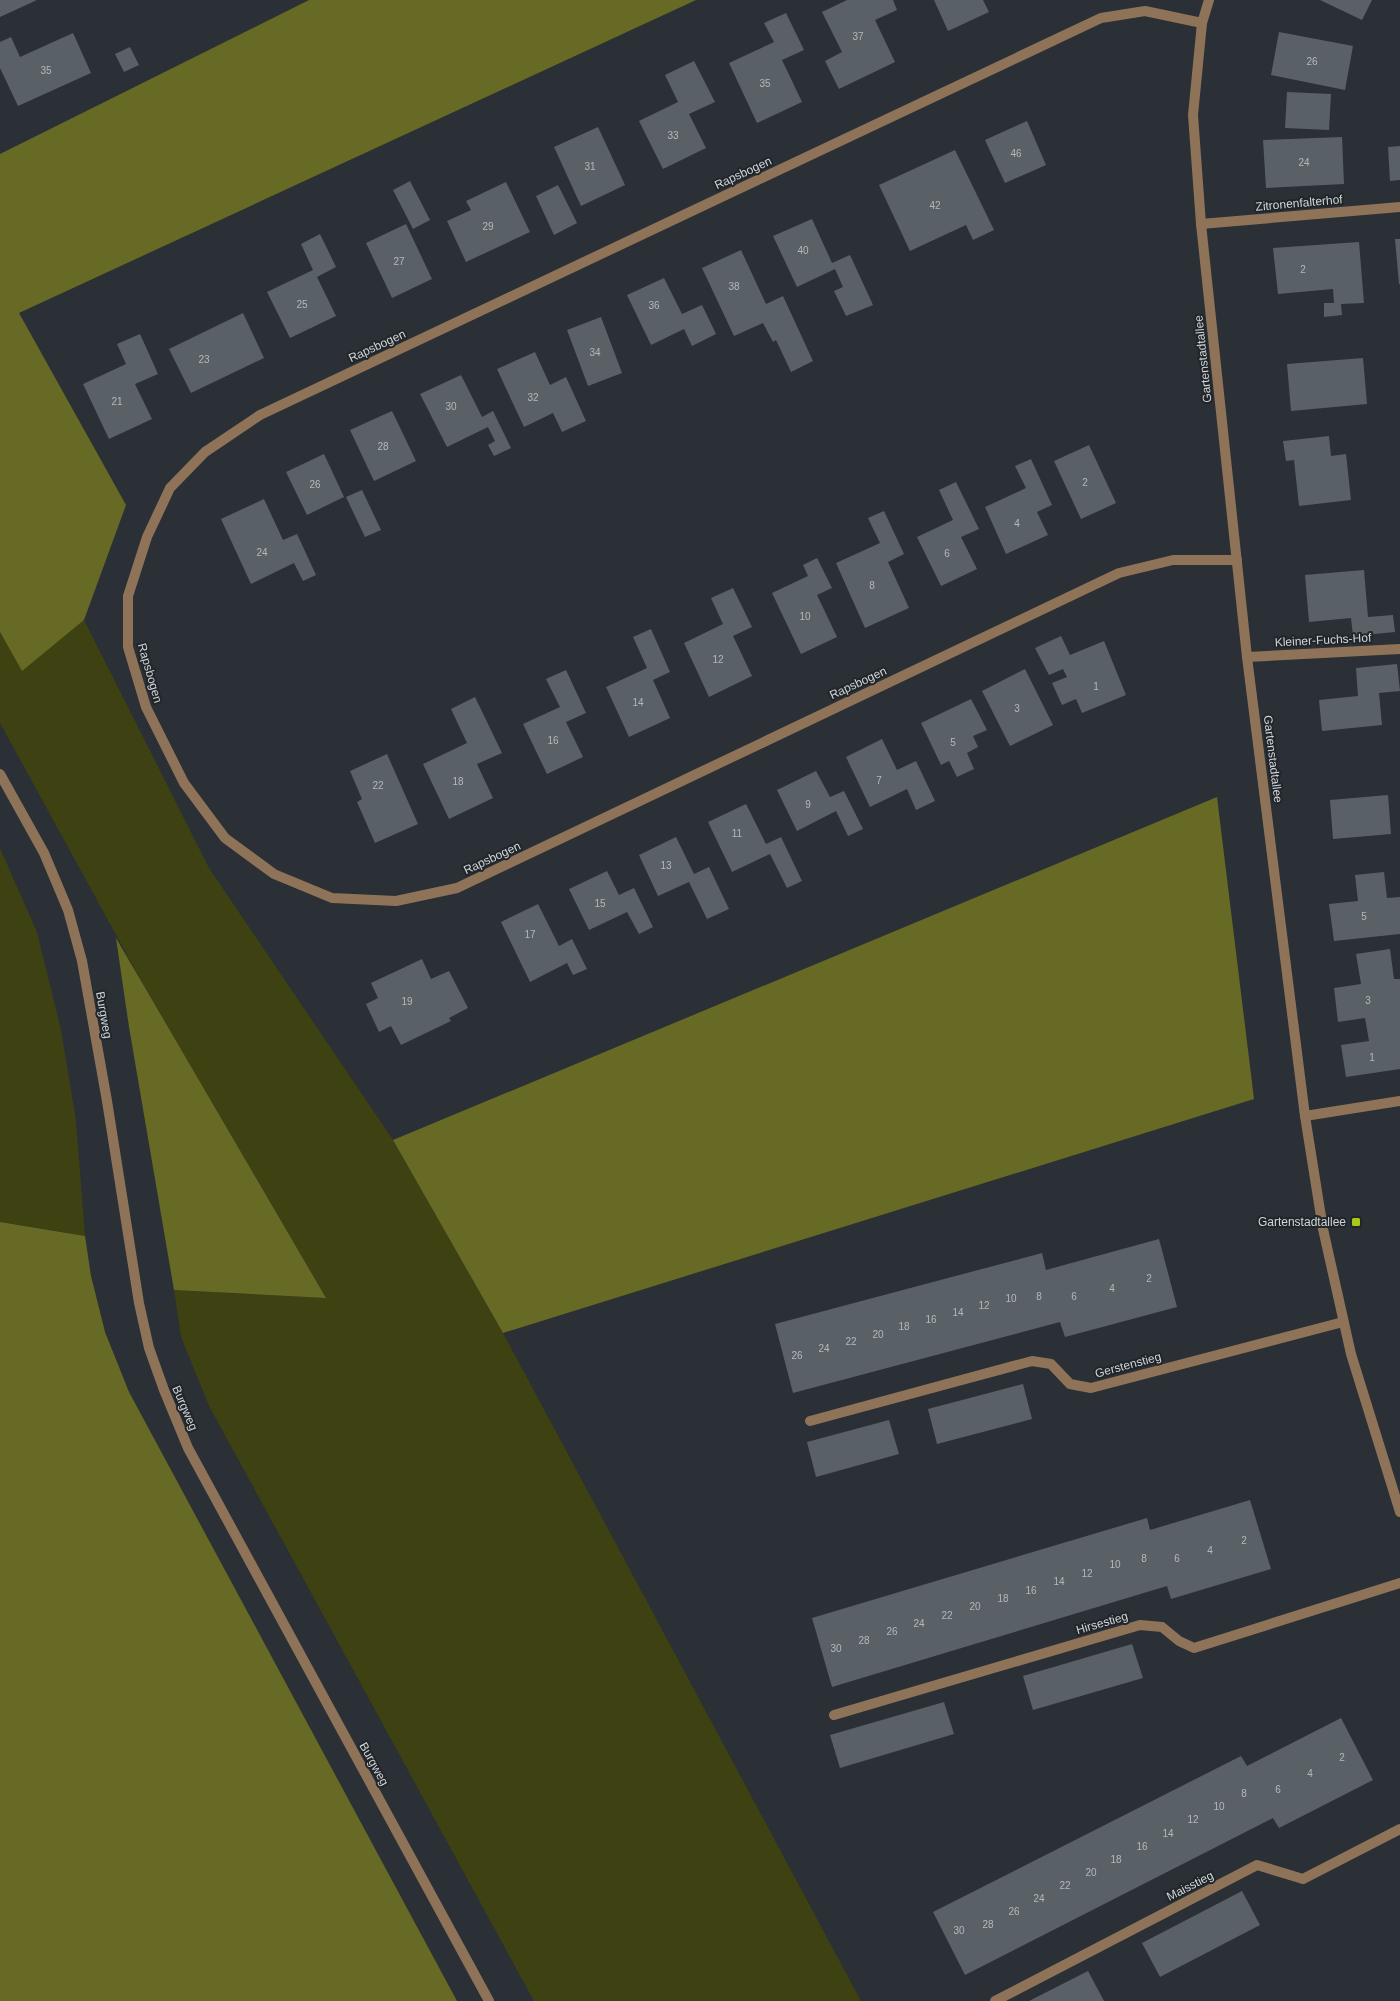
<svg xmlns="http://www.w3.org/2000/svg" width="1400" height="2001" viewBox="0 0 1400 2001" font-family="Helvetica,sans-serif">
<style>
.green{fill:#3e4111}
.forest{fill:#676a24}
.building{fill:#5a6166}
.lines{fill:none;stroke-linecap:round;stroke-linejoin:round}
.minor{stroke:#8f7359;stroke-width:10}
.poi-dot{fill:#aac719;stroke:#21262b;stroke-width:2}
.labels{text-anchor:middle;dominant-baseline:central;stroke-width:4;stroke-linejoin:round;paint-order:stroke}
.number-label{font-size:10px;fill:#b3b8bc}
.street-label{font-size:12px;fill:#d1d5d8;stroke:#21262b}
.poi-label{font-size:12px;fill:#d1d5d8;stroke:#21262b;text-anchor:end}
</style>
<rect width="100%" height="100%" fill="#2a3035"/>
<g class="green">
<polygon points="84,620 209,868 393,1140 503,1333 861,2001 534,2001 209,1406 181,1337 174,1290 326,1298 149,995 0,723 0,632 22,670"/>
<polygon points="0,848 37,932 61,1030 76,1121 85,1236 0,1222"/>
</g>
<g class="forest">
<polygon points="309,0 696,0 19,313 126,505 84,620 22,671 0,632 0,154"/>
<polygon points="1217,797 1254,1099 503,1333 393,1140"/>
<polygon points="116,938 326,1298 174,1290 129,1027"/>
<polygon points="0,1222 85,1236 91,1276 105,1332 129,1392 457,2001 0,2001"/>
</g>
<g class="building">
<polygon points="0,0 37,0 0,17"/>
<polygon points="847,0 893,0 897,10 875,20 895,62 839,89 825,61 842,52 822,12"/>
<polygon points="934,0 983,0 989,12 948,31"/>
<polygon points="1320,0 1372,0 1362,20"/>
<polygon points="786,13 804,50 782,60 802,102 757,123 729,63 774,42 764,23"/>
<polygon points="1279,32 1353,46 1345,90 1271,75"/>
<polygon points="73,33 91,73 18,106 0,68 0,42 11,37 20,57"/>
<polygon points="130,47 139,65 124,72 115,54"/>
<polygon points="694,61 715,102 689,114 706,148 663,169 639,121 678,102 665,75"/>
<polygon points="1287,92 1331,94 1329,130 1285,128"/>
<polygon points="1027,121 1046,165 1005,183 985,140"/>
<polygon points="598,127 625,185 581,206 554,147"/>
<polygon points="1342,137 1344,184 1266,188 1263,140"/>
<polygon points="1400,146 1400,180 1390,181 1388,147"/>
<polygon points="955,150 994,230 973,240 966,225 910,251 879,185"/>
<polygon points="410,181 430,220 413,229 393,190"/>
<polygon points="506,182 530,232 466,262 447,221 471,210 466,201"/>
<polygon points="558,185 577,223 554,235 536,196"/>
<polygon points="812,219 832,263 850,255 873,305 846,316 834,291 843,287 835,269 797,287 773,236"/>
<polygon points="406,224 432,279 392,298 366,243"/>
<polygon points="320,234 336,267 317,277 336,316 290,338 267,292 313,270 301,244"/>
<polygon points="1395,239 1400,239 1400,284 1399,284"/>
<polygon points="1359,242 1364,303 1341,304 1342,315 1324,317 1324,303 1334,303 1333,289 1278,294 1273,248"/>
<polygon points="741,250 766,304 783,296 813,361 791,372 776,340 773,342 763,323 734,336 702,268"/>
<polygon points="664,278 682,314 702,305 716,334 692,346 684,329 651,345 627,295"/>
<polygon points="243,313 264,358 191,393 169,349"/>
<polygon points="601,317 622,373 588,386 567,330"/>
<polygon points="140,334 158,374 135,384 152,419 109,439 83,384 126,364 117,344"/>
<polygon points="535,352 550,385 566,377 586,421 562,432 553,413 524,427 497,369"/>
<polygon points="1363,358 1367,404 1291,411 1287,364"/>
<polygon points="461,375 482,417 493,411 511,448 494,456 488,445 495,441 488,427 447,447 420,394"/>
<polygon points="392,411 416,461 374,481 350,430"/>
<polygon points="1329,436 1331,456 1346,454 1351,500 1299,506 1294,460 1286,461 1283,441"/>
<polygon points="1089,445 1116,503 1081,519 1054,461"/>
<polygon points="324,454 344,497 307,515 286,472"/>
<polygon points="1031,459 1052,505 1037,512 1048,535 1006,554 985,507 1026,488 1015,466"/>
<polygon points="956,482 979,529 961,537 977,569 941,586 917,537 953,520 939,490"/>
<polygon points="362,490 381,530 365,537 346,497"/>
<polygon points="264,499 283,540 297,534 316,575 303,581 294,563 251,584 221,519"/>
<polygon points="884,511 904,554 888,562 909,608 865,628 836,563 880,543 868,518"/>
<polygon points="817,558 832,588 817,595 837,637 801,654 772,593 808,576 803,565"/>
<polygon points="1364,570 1368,617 1393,615 1395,632 1353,636 1351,618 1309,622 1305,575"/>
<polygon points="733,588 752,627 733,636 752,676 709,697 684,643 723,624 711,598"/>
<polygon points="651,629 670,672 653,680 670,718 629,737 606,687 647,668 633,637"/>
<polygon points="1061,636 1070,655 1104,641 1126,695 1082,713 1076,699 1062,705 1052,683 1067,677 1063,669 1049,675 1035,648"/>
<polygon points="1397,664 1400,691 1379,693 1382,725 1322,731 1319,700 1358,696 1356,668"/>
<polygon points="1025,669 1053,725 1010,746 982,691"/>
<polygon points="566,670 586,713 566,722 583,757 547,774 523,724 560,707 546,679"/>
<polygon points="475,697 502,753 477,764 493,798 449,819 423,764 467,743 451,709"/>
<polygon points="971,699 987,730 973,736 978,747 967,753 974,769 957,777 949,761 941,765 921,723"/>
<polygon points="882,739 897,770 916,761 935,801 916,810 907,789 870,807 846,757"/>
<polygon points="387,754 418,824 375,843 357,802 362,799 350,771"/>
<polygon points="816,771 830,797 844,791 863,829 848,836 836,811 797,831 777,790"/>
<polygon points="1388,795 1391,834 1333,839 1330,800"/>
<polygon points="746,804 766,844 781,837 802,881 787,888 770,854 732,872 708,822"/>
<polygon points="676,837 694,874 709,867 729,909 707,919 689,882 658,896 639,855"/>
<polygon points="607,871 619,895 634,888 653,927 639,934 627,912 589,930 569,889"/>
<polygon points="1384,872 1387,898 1400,897 1400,934 1334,941 1329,904 1358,901 1355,875"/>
<polygon points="538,904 559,946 572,939 587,969 573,975 567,963 530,982 501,922"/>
<polygon points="1390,949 1394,979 1400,979 1400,1069 1346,1077 1341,1045 1369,1041 1365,1018 1338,1022 1334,988 1361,984 1356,954"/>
<polygon points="422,959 431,979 449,971 468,1008 449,1018 451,1021 401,1045 391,1026 379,1032 366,1004 378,998 371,983"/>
<polygon points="1159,1239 1177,1307 1065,1337 1060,1322 793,1393 775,1324 1042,1253 1046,1270"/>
<polygon points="1023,1384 1032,1419 937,1444 928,1409"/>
<polygon points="889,1420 899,1454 816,1477 807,1442"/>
<polygon points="1250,1500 1271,1569 1171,1599 1167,1586 832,1687 812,1618 1147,1518 1150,1530"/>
<polygon points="1132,1644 1143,1678 1033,1710 1023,1676"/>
<polygon points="944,1702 954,1734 840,1768 830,1735"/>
<polygon points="1341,1718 1373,1780 1279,1828 1273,1818 965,1975 933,1912 1241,1756 1247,1766"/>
<polygon points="1242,1891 1260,1925 1160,1977 1142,1943"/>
<polygon points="1088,1971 1104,2001 1029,2001"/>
</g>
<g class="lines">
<g class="minor">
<polyline points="1209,0 1202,23 1193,115 1201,224 1247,657 1305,1116 1323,1229 1351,1354 1400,1512"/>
<polyline points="1202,23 1145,11 1101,18 260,415 205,452 170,488 147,537 128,596 128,647 146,707 184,783 225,838 274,874 332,898 396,901 457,888 1119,573 1173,560 1237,560"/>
<polyline points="1201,224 1400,207"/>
<polyline points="1247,657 1400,649"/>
<polyline points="0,774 44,853 68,910 82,961 107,1101 139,1303 149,1348 164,1390 188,1448 489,2001"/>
<polyline points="1305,1116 1400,1101"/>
<polyline points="810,1421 1032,1361 1051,1364 1070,1384 1091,1388 1343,1322"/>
<polyline points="834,1715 1140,1625 1162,1627 1179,1641 1194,1648 1400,1583"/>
<polyline points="995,2001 1257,1865 1303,1879 1400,1829"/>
</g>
</g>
<rect class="poi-dot" x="1351" y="1217" width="10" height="10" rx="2.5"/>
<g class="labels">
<g class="number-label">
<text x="858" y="36">37</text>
<text x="1312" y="61">26</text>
<text x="46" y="70">35</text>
<text x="765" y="83">35</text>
<text x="673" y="135">33</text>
<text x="1016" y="153">46</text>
<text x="1304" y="162">24</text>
<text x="590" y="166">31</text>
<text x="935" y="205">42</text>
<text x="488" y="226">29</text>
<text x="803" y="250">40</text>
<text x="399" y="261">27</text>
<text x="1303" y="269">2</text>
<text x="734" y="286">38</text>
<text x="302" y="304">25</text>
<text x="654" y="305">36</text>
<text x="595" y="352">34</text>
<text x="204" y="359">23</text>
<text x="533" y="397">32</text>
<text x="117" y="401">21</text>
<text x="451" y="406">30</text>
<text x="383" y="446">28</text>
<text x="1085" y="482">2</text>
<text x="315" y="484">26</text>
<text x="1017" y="523">4</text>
<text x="262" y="552">24</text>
<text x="947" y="553">6</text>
<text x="872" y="585">8</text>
<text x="805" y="616">10</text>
<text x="718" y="659">12</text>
<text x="1096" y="686">1</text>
<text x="638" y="702">14</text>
<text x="1017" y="708">3</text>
<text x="553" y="740">16</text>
<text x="953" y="742">5</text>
<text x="879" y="780">7</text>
<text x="458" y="781">18</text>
<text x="378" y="785">22</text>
<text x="808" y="804">9</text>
<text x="737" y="833">11</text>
<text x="666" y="865">13</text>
<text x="600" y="903">15</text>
<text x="1364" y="916">5</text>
<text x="530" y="934">17</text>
<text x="1368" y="1000">3</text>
<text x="407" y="1001">19</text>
<text x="1372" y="1057">1</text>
<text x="1149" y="1278">2</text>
<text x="1112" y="1288">4</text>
<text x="1039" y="1296">8</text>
<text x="1074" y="1296">6</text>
<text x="1011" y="1298">10</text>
<text x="984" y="1305">12</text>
<text x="958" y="1312">14</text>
<text x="931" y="1319">16</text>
<text x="904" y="1326">18</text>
<text x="878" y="1334">20</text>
<text x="851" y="1341">22</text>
<text x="824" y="1348">24</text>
<text x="797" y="1355">26</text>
<text x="1244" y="1540">2</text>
<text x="1210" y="1550">4</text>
<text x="1144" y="1558">8</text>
<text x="1177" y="1558">6</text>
<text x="1115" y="1564">10</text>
<text x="1087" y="1573">12</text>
<text x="1059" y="1581">14</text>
<text x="1031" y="1590">16</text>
<text x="1003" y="1598">18</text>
<text x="975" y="1606">20</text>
<text x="947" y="1615">22</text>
<text x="919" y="1623">24</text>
<text x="892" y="1631">26</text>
<text x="864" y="1640">28</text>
<text x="836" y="1648">30</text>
<text x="1342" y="1757">2</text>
<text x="1310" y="1773">4</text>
<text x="1278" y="1789">6</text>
<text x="1244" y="1793">8</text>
<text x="1219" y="1806">10</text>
<text x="1193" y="1819">12</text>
<text x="1168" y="1833">14</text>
<text x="1142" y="1846">16</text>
<text x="1116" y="1859">18</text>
<text x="1091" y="1872">20</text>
<text x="1065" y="1885">22</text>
<text x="1039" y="1898">24</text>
<text x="1014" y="1911">26</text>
<text x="988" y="1924">28</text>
<text x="959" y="1930">30</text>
</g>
<g class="street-label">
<text transform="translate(743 173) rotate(-25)">Rapsbogen</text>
<text transform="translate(1299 203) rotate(-5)">Zitronenfalterhof</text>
<text transform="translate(377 346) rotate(-25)">Rapsbogen</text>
<text transform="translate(1203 359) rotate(-96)">Gartenstadtallee</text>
<text transform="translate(1323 640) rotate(-3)">Kleiner-Fuchs-Hof</text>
<text transform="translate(150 673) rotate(74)">Rapsbogen</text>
<text transform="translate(858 683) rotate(-25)">Rapsbogen</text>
<text transform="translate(1273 759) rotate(83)">Gartenstadtallee</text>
<text transform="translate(492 858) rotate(-25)">Rapsbogen</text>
<text transform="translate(104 1015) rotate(80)">Burgweg</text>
<text transform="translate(1128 1365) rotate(-15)">Gerstenstieg</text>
<text transform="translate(185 1408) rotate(67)">Burgweg</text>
<text transform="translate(1102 1623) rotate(-16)">Hirsestieg</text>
<text transform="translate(374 1764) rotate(61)">Burgweg</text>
<text transform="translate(1190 1886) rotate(-27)">Maisstieg</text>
</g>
<g class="poi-label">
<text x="1346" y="1222">Gartenstadtallee</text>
</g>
</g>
</svg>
